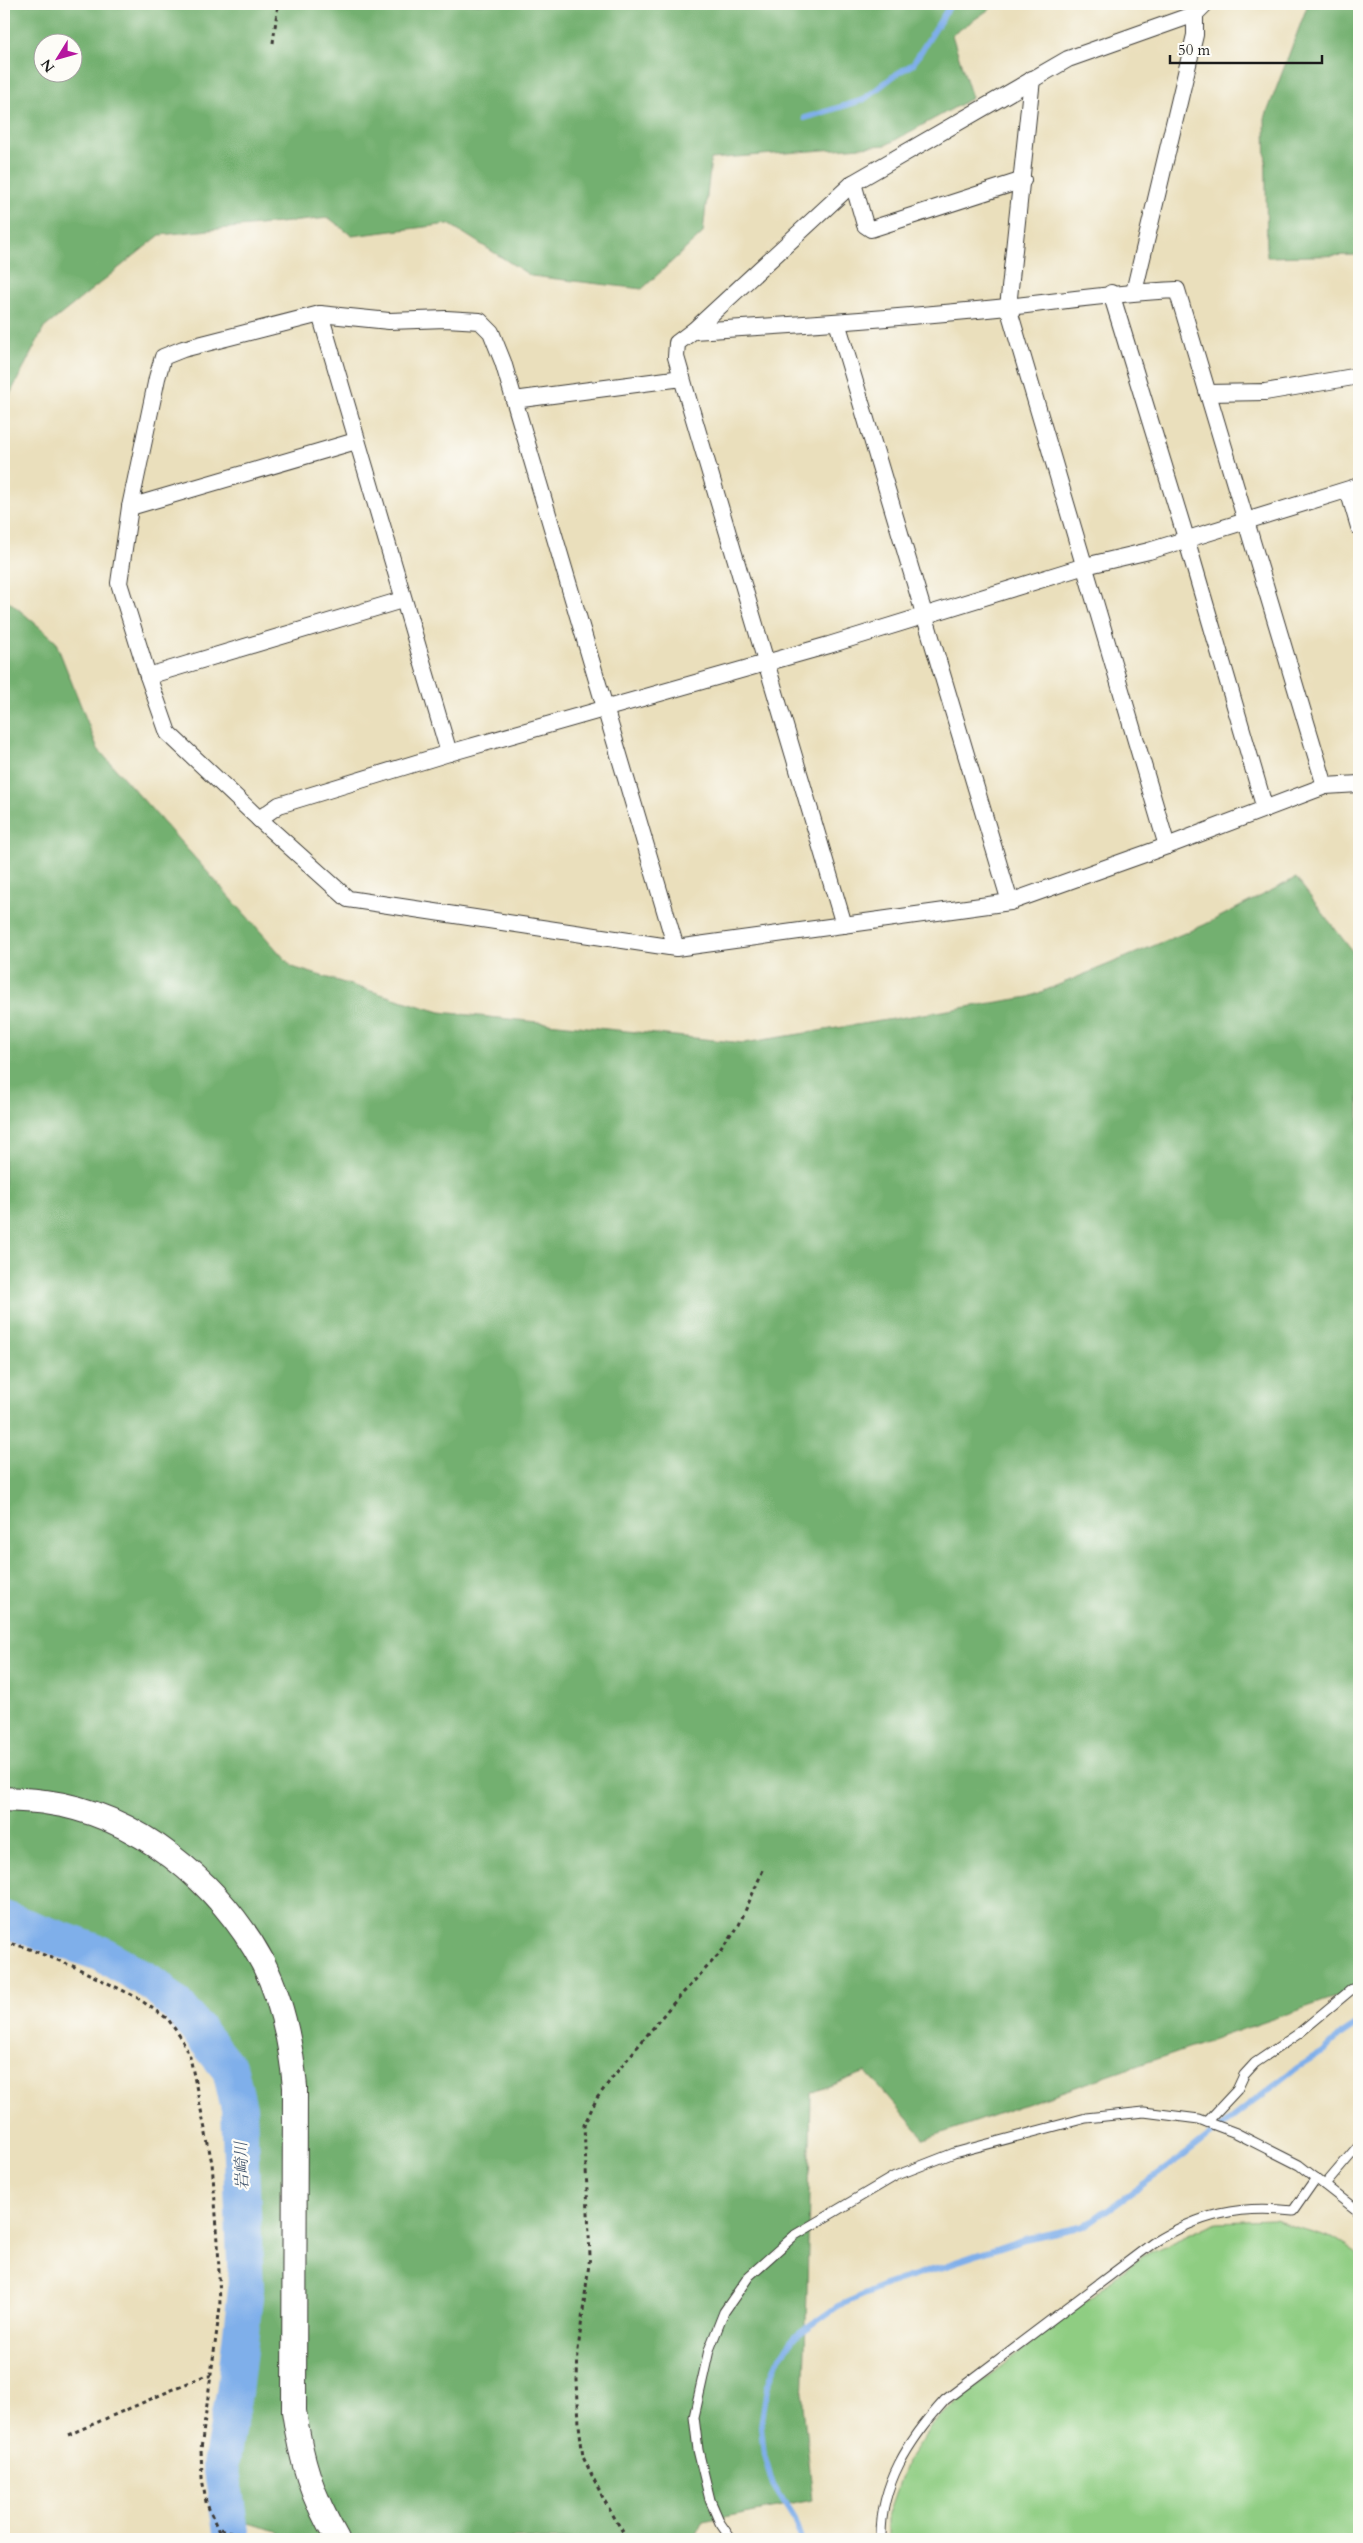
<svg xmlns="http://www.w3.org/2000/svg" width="1363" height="2543" viewBox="0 0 1363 2543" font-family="Cardo,'Noto Serif JP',serif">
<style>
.green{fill:#8fcd82;stroke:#56744f}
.forest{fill:#73b070;stroke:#486646;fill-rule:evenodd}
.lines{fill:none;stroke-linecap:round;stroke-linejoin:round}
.stream{stroke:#7fafea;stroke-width:6}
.river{stroke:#7fafea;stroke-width:36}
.lane-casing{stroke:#3b3934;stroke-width:11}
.street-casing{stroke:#3b3934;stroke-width:18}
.secondary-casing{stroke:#3b3934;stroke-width:26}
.path{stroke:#3b3934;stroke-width:3;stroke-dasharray:4 4;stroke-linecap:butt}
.lane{stroke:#fff;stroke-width:9}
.street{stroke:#fff;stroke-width:16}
.secondary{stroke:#fff;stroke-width:24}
.labels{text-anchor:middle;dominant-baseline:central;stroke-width:4.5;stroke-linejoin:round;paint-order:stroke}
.water-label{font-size:16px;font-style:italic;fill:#44576e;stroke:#fdfcf7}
</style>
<rect width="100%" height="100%" fill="#fdfcf7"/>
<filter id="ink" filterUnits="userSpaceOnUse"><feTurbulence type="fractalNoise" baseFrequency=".02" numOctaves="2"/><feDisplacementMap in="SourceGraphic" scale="10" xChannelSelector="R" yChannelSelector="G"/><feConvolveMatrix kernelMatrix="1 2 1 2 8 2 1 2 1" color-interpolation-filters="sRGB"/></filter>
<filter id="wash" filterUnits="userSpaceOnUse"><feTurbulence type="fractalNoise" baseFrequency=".0096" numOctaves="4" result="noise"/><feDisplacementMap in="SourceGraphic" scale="20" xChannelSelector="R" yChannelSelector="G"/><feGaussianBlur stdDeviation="1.12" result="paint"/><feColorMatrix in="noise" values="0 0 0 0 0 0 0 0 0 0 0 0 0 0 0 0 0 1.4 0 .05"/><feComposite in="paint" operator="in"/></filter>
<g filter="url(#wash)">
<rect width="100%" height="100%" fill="#eadfbc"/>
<polygon class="green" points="1274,2220 1335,2239 1359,2254 1359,2539 888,2539 888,2516 907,2462 938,2417 1142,2256 1217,2222"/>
<g class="forest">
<path d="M 4,4 L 997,4 L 952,35 L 972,98 L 886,145 L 711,159 L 703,233 L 642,289 L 531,276 L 449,224 L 352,236 L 329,218 L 160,235 L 44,328 L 4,406 ZM 42,42 L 72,42 L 72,72 L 42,72 Z"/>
<polygon points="1308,4 1359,4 1359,255 1267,257 1265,118"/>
<polygon points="4,597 55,640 98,749 292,967 440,1012 744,1043 1029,997 1204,925 1296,878 1359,960 1359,1989 925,2139 866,2072 811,2093 807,2294 803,2405 813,2500 703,2521 694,2539 285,2539 278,2531 224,2517 214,2457 237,2265 227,2126 206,2030 176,1989 61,1926 4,1925"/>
</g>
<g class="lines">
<g class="stream">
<polyline points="805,118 863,100 895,75 913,64 951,4"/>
<polyline points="801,2539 794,2519 773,2485 764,2455 761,2426 767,2388 777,2361 796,2336 838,2306 887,2285 1025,2239 1084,2226 1186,2154 1297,2068 1323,2052 1341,2034 1359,2022"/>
</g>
<polyline class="river" points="4,1919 102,1954 155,1985 184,2013 230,2070 239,2108 246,2289 234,2393 221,2465 232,2539"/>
</g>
</g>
<g filter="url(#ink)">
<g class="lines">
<g class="lane-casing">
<g id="lane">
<polyline points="1207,2122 1237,2090 1244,2075 1255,2063 1298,2034 1352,1989 1359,1988"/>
<polyline points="1325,2185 1359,2145"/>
<polyline points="731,2539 720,2523 710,2500 698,2450 694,2417 709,2350 724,2312 749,2276 795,2235 895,2176 954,2153 1086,2118 1144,2112 1199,2119 1236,2133 1299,2165 1359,2212"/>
<path d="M 881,2539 C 880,2484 909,2440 945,2400 L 1153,2243 C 1200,2214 1238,2205 1293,2211 L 1316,2178"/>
</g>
</g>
<g class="street-casing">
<g id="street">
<polyline points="1032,79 1008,307 1167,846"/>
<polyline points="853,183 865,225 871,229 1023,180"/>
<polyline points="1134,292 1195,35 1195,14"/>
<polyline points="1111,293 1186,538 1265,809"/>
<polyline points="320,314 449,753"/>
<polyline points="837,322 1010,902"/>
<path d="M 693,331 C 798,325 902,318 1007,307 C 1064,301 1120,292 1177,290 L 1325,786"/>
<polyline points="1208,393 1265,392 1359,376"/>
<polyline points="514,400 682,378"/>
<polyline points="1348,490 1359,527"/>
<polyline points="130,507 356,441"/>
<polyline points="148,676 402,600"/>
<polyline points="259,819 279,805 449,753 829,645 1085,566 1149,551 1359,486"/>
<polyline points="844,925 689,402 676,357 677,343 693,331 853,183 1068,59 1195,14 1205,4"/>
<polyline points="676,948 503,362 491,332 480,321 446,319 389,321 320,314 183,349 163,357 157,378 130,507 119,583 148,676 168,733 259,819 348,899 676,948 1010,902 1167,846 1325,786 1359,784"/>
</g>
</g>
<g class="secondary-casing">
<path id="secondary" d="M 4,1799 C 18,1800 32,1800 45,1802 C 137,1814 220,1883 263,1963 C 283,2002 291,2044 295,2087 L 294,2411 C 301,2461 312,2496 337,2539"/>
</g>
<g class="path">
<polyline points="273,43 278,4"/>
<polyline points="4,1942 24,1947 75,1967 136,1997 168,2019 181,2038 190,2057 212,2163 218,2241 220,2307 201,2449 202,2478 206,2502 222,2539"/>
<polyline points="68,2435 204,2376 211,2376"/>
<polyline points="220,2529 256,2539"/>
<polyline points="627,2539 603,2498 583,2457 579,2425 577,2380 578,2350 590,2256 584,2125 597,2098 612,2078 670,2007 722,1951 739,1925 763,1870"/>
</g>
<use href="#lane" class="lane"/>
<use href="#street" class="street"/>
<use href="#secondary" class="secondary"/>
</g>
</g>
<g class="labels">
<g class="water-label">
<text transform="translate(242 2166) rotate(-92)">岩崎川</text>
</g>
</g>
<rect width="1363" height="2543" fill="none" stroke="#fdfcf7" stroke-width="20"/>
<g transform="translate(58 58) rotate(233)"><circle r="24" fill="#fdfcf7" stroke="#a3a29f"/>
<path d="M0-4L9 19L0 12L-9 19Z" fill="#b5179e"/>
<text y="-8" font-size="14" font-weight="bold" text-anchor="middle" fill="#1c1c1c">N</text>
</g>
<path d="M1170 55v8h152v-8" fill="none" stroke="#1c1c1c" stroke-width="2.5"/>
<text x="1178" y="55" font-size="15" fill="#1c1c1c" stroke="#fdfcf7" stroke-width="4" paint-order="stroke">50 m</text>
</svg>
